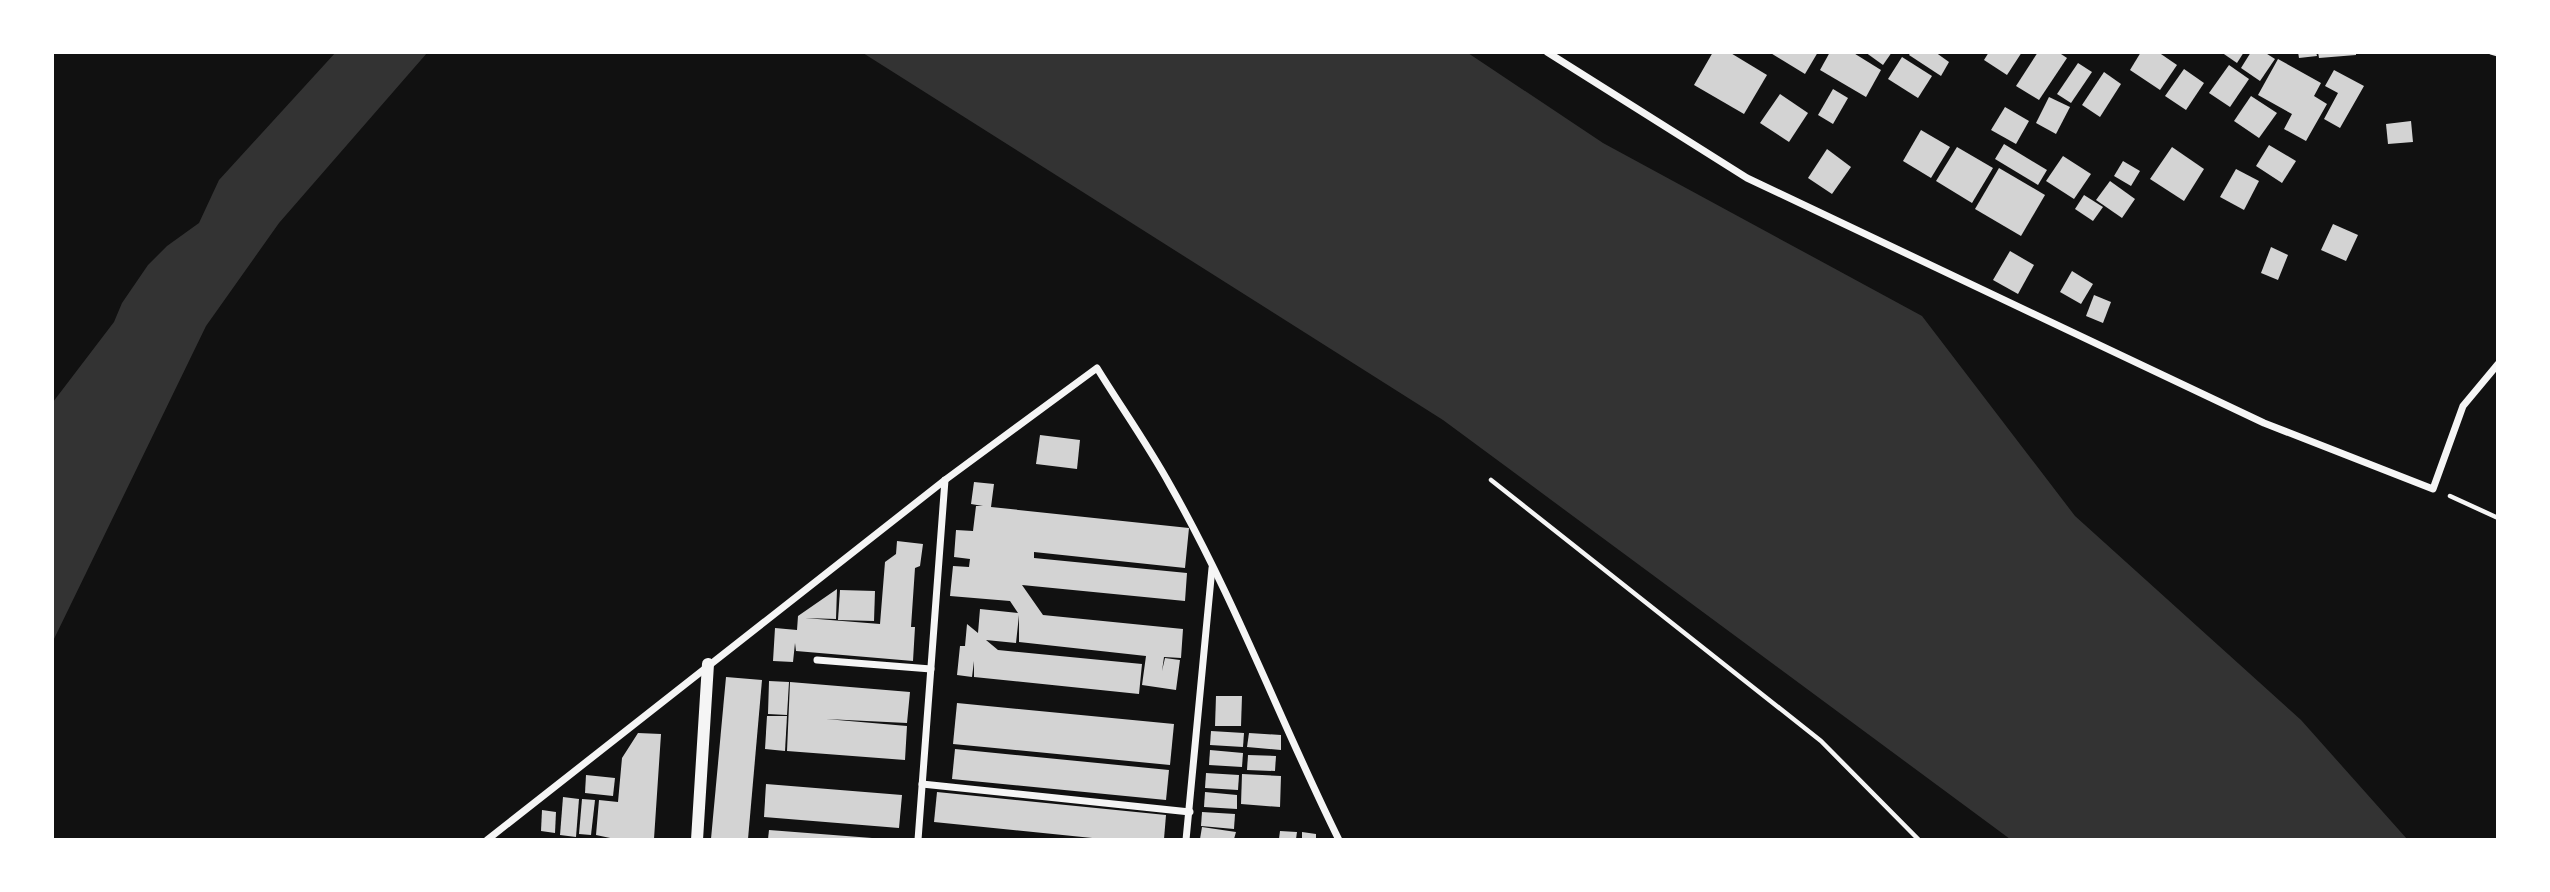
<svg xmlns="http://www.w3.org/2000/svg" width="2550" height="892" viewBox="0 0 2550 892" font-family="Overpass,sans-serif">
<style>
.water{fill:#333}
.building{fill:#d3d3d3}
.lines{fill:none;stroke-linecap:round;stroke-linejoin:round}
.path{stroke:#f5f5f5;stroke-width:4.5}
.service{stroke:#f5f5f5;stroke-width:5}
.minor{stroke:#f5f5f5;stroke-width:7}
.tertiary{stroke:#f5f5f5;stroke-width:12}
</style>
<rect width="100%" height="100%" fill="#111"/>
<g class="water">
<polygon points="336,52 427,53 279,223 206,326 53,641 53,402 114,322 122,303 148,265 167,246 199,223 219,180"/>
<polygon points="863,53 1468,53 1603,143 1922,316 2075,516 2301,720 2407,839 2010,839 1443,420"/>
</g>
<g class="building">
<polygon points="1713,52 1729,52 1767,75 1744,114 1694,85"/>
<polygon points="1769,52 1818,52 1805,74"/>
<polygon points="1830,52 1852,52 1881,70 1866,97 1820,70"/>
<polygon points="1865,52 1892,52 1883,65"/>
<polygon points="1911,52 1935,52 1949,62 1941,76 1909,55"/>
<polygon points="1989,52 2022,52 2007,75 1984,60"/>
<polygon points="2038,52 2058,52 2067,58 2039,100 2016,86"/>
<polygon points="2141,52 2158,52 2177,65 2160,90 2130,70"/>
<polygon points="2221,52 2244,52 2237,63"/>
<polygon points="2251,52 2264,52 2275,59 2260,81 2241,68"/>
<polygon points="2298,52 2316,52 2317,56 2299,58"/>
<polygon points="2318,52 2356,52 2356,55 2319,58"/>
<polygon points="1902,57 1932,76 1918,98 1888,79"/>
<polygon points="2278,59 2321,83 2314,96 2327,104 2306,141 2284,129 2292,114 2258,95"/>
<polygon points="2078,63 2092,72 2071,103 2057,94"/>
<polygon points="2229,65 2249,79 2230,107 2209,93"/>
<polygon points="2184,69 2204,83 2186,110 2165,96"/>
<polygon points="2334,70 2364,86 2340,128 2324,119 2338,93 2325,86"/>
<polygon points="2104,72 2121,84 2100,117 2082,105"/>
<polygon points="1833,89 1848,98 1833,124 1818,115"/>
<polygon points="1780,94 1808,113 1789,142 1760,123"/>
<polygon points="2251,96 2277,113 2259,138 2234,121"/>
<polygon points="2049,97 2070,107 2056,134 2036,123"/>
<polygon points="2005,107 2029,121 2016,144 1991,130"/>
<polygon points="2411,121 2413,142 2388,144 2386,124"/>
<polygon points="1921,130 1950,147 1931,178 1903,161"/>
<polygon points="2004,144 2047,170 2038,185 1995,159"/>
<polygon points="2269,145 2296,161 2282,183 2256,166"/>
<polygon points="1957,147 1993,168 1972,203 1936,181"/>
<polygon points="2172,147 2204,169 2184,201 2150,179"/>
<polygon points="1827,149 1851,167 1832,194 1808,178"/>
<polygon points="2063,156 2091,174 2074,199 2046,181"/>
<polygon points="2123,161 2140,171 2131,186 2114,176"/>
<polygon points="1999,168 2045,195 2021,236 1975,209"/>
<polygon points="2236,169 2259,181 2244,210 2220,197"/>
<polygon points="2110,181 2135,199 2122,218 2096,200"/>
<polygon points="2084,195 2103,207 2093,221 2075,209"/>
<polygon points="2333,224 2358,235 2346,261 2321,250"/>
<polygon points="2271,247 2288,255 2278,280 2261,273"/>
<polygon points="2010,251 2034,265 2018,294 1993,280"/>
<polygon points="2072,271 2093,284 2081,304 2060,292"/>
<polygon points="2094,295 2111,302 2103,323 2086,316"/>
<polygon points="1040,435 1080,440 1077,469 1036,464"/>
<polygon points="974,482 994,484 991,507 1189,528 1185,568 1034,552 1034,558 1187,573 1185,601 1022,585 1043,615 1183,629 1181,658 1164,657 1162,671 1165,658 1180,660 1176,690 1142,685 1146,656 1019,642 1019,615 1016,643 986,640 998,650 1142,664 1139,694 974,677 974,661 972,677 957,675 960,646 965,646 967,624 978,633 980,609 1018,613 1010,601 950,596 953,566 969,567 970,559 954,557 956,530 973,531 976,506 983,506 971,504"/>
<polygon points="897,541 923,544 920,566 915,568 911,627 915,627 913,661 796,651 795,643 793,662 773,661 775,628 797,630 798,616 837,589 836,619 805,618 880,624 885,562 896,554"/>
<polygon points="840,590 875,591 874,621 838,620"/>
<polygon points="726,677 762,680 748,839 711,839"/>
<polygon points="769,681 789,682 787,715 768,714"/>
<polygon points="790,682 910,692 907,723 826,719 907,726 905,760 787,751"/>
<polygon points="1216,696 1242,696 1241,726 1215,726"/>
<polygon points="957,703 1174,724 1170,765 953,744"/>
<polygon points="767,716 787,716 785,751 765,749"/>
<polygon points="1211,731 1244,733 1243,747 1210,745"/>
<polygon points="638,733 661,734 654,839 615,839 596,835 599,800 618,802 622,758"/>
<polygon points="1249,733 1281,735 1281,750 1247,747"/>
<polygon points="955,749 1169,770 1166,800 952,779"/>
<polygon points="1210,750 1243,753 1242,767 1209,765"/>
<polygon points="1248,755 1276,756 1275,771 1247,770"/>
<polygon points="1206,773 1239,775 1238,790 1205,788"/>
<polygon points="1242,774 1281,776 1280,807 1241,804"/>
<polygon points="586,775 615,778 613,796 585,793"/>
<polygon points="766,784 902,795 899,828 764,817"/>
<polygon points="937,792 1166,815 1164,839 1102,839 934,822"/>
<polygon points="1205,792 1237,795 1237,809 1204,807"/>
<polygon points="563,797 579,799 576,837 560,835"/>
<polygon points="582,799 595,800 591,835 579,834"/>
<polygon points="542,810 556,812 555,833 541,831"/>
<polygon points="1202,812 1235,814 1234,829 1201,826"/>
<polygon points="1202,827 1236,832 1234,839 1200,839"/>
<polygon points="769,830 872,838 872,839 768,839"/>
<polygon points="1280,831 1297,832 1296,839 1279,839"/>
<polygon points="1302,832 1316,834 1316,839 1302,839"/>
</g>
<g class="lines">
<g class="path">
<polyline points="1491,480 1821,741 1919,840"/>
<polyline points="2450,496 2498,518"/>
</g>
<polyline class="service" points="2491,52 2498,54"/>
<g class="minor">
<polyline points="1547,52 1747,178 2264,423 2433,489 2463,406 2498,364"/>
<polyline points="817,660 931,669"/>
<polyline points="922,784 1190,812"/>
<path d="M 487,840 L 945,480 L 1097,368 C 1121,407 1148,445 1170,485 C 1235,599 1281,723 1339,840"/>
<polyline points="918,840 945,480"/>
<polyline points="1186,840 1212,568"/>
</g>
<polyline class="tertiary" points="697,840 708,664"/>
</g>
<rect width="2550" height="892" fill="none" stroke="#ffffff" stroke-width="108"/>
</svg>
